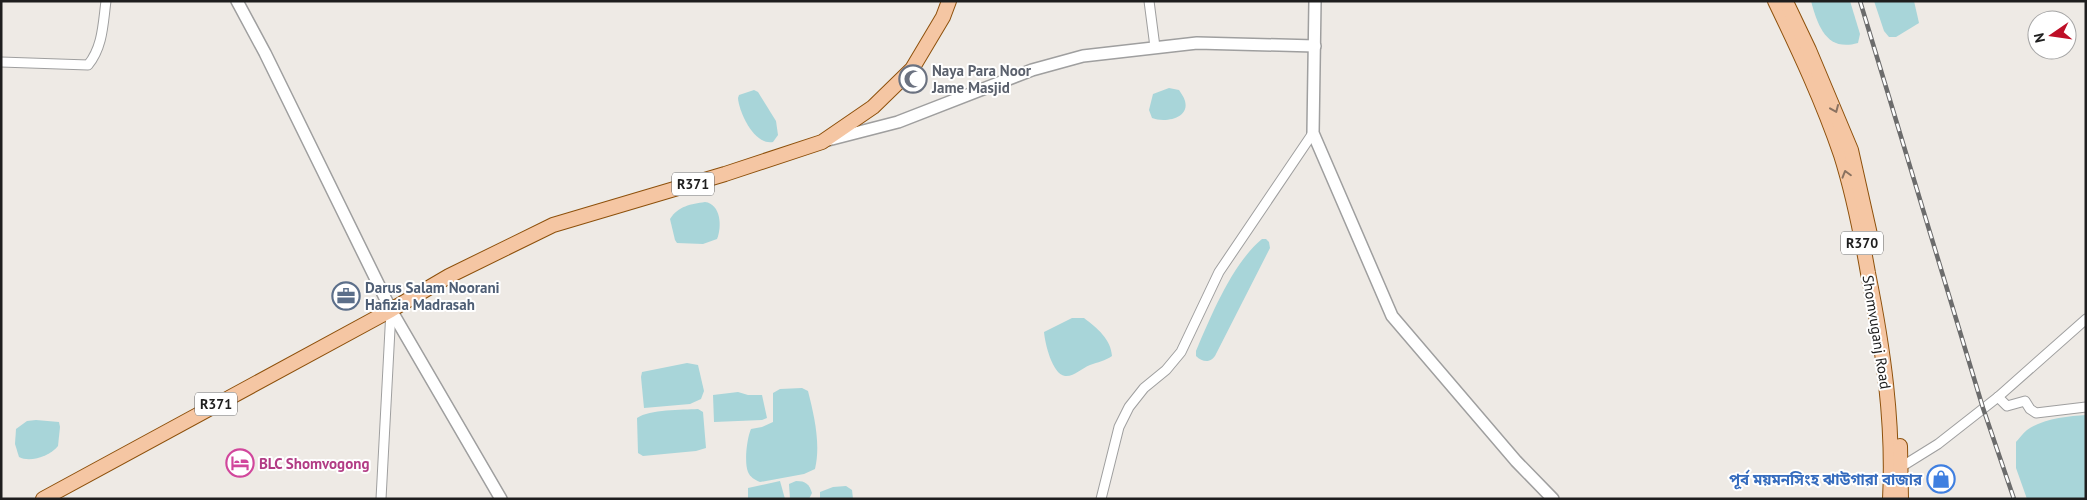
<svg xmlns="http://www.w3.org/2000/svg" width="2087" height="500" viewBox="0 0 2087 500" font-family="'PT Sans','Noto Sans Bengali',sans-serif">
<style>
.water{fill:#a8d5d9}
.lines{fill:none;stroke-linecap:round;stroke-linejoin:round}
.minor-casing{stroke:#9f9f9f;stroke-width:11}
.tertiary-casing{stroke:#9f9f9f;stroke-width:14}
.primary-casing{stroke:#8d500b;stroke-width:16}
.minor{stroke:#fff;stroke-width:9}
.tertiary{stroke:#fff;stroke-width:11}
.primary{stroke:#f5c6a3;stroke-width:14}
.rail-casing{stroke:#6c6c6c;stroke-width:4.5}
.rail{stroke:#fff;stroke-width:2.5;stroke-dasharray:8;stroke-linecap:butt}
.oneway{stroke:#8a7260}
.labels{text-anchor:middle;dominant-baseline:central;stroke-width:4;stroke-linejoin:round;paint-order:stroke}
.shield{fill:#fff;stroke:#626262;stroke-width:1}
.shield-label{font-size:14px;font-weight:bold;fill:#1e1e1e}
.worship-label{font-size:15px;font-weight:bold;fill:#5b616d;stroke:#fff;text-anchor:start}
.service-label{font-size:15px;font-weight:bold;fill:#4e5e75;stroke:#fff;text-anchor:start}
.street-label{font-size:15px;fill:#1e1e1e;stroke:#fff}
.hotel-label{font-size:15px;font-weight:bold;fill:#b23c85;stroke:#fff;text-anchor:start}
.shop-label{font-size:15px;font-weight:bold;fill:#366cbe;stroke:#fff;text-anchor:end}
</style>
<rect width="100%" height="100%" fill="#eeeae5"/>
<g class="water">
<path d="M 1811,1 L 1850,1 L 1860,34 L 1858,43 C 1827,52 1818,27 1811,1 Z"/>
<polygon points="1874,1 1914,1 1919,23 1896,37 1889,37 1884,31"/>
<path d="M 1169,88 L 1179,90 C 1181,93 1184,97 1185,101 C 1190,119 1164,123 1152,118 L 1149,110 L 1153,94 Z"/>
<path d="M 754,90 L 758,92 L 776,121 L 778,135 L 773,142 C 755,146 739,113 738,98 L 739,95 Z"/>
<path d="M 705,202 C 721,204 722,227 717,239 L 703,244 L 677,243 L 675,240 L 670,219 C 678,206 691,204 705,202 Z"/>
<path d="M 1262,239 L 1266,239 L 1269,242 L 1270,248 L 1216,354 C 1212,363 1203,363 1196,356 L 1196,351 C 1211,316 1232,264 1262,239 Z"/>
<path d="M 1072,318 L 1084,318 C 1097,328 1111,339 1112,356 C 1105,361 1098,362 1090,365 C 1082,368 1074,377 1065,376 C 1052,374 1045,343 1044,332 Z"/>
<polygon points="687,363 698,365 704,391 701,399 690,404 644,408 641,377 642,372"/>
<path d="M 802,388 L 808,391 C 814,415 821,444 815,469 L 804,474 L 760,482 C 755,480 750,477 748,472 C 744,462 747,438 751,429 L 762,427 L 773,422 L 773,393 L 780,389 Z"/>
<polygon points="738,392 748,395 762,395 767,418 762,420 714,422 713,395"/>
<path d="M 698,409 L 703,412 L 706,448 L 696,451 L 643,456 L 638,453 L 637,418 C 650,409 682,410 698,409 Z"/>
<path d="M 2086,415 L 2086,499 L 2027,499 L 2016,468 L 2016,442 C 2019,439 2023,433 2027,430 C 2042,419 2068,416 2086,415 Z"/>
<path d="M 36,420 L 59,422 L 60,427 L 58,446 C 50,456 30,463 19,457 L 15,444 L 16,429 L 27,421 Z"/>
<polygon points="780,481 785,499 748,499 748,488"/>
<path d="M 796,481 C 806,481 809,484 812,493 L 809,499 L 790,499 L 789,484 Z"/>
<polygon points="846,486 852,490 853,499 820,499 820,492 833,487"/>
</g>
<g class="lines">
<g class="minor-casing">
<g id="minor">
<polyline points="1149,1 1155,47"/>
<path d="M 1,62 L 88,65 C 103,47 103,23 106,1"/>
<polyline points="1998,397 2007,406 2025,401 2030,409 2036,413 2086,407"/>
<polyline points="1901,467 1938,444 1998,397 2086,319"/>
<polyline points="381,499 391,310"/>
<polyline points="1101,499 1119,427 1129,407 1144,388 1166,370 1181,352 1219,272 1313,133"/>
</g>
</g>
<g class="tertiary-casing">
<g id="tertiary">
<polyline points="237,1 265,53 391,310 501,499"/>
<polyline points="1315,1 1313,133 1392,316 1516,461 1553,499"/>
<polyline points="828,140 898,122 1032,70 1083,56 1197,43 1315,46"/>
</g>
</g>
<g class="primary-casing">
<g id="primary">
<path d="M 1775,1 C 1799,51 1823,102 1841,155 C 1853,193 1861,233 1868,273 C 1883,347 1894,423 1890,499"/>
<polyline points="1788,6 1809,50 1851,150 1871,239"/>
<polyline points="1900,446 1901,499"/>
<polyline points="43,499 391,310 449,276 553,225 725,174 822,142 873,107 912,69 943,17 949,1"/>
</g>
</g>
<use href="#minor" class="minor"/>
<use href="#tertiary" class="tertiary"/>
<use href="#primary" class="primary"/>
<g class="rail-casing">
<polyline id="rail" points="1860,1 1983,408 2014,499"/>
</g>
<use href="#rail" class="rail"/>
</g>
<defs><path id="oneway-chevron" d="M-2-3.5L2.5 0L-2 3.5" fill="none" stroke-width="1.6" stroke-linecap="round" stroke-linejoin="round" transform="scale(1.25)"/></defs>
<g class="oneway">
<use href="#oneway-chevron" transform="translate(1835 109) rotate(67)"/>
<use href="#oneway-chevron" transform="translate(1846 174) rotate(-106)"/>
</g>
<defs>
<g id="mosque-ring" transform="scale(1.4375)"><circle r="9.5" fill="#fff" stroke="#6b7280" stroke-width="1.5"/><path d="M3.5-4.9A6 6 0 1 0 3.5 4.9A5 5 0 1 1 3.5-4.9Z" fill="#6b7280"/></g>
<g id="office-ring" transform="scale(1.4375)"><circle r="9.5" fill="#fff" stroke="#5c6f8a" stroke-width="1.5"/><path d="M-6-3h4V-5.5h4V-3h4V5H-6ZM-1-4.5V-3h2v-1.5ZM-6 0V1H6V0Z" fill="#5c6f8a"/></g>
<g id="hotel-ring" transform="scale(1.4375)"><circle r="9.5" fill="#fff" stroke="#d1479c" stroke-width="1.5"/><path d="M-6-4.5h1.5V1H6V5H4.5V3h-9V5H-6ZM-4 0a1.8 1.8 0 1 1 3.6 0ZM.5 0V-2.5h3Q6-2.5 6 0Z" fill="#d1479c"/></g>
<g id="shop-ring" transform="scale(1.4375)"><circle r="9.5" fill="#fff" stroke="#3f7fe0" stroke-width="1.5"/><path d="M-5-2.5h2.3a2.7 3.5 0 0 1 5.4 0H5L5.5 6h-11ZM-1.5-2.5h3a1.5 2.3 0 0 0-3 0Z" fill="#3f7fe0"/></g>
</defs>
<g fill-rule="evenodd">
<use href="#mosque-ring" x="913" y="79"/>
<use href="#office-ring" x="346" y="296"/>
<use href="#hotel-ring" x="240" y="463"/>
<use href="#shop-ring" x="1941" y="479"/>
</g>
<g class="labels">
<g class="shield">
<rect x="672" y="172.5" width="42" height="23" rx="4"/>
<rect x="1841" y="231.5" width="42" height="23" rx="4"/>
<rect x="195" y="392.5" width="42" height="23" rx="4"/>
</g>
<g class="shield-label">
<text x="693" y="184">R371</text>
<text x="1862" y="243">R370</text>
<text x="216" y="404">R371</text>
</g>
<g class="worship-label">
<text x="932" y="70">Naya Para Noor<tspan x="932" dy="17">Jame Masjid</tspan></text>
</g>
<g class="service-label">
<text x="365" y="287">Darus Salam Noorani<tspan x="365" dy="17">Hafizia Madrasah</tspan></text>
</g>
<g class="street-label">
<text transform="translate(1877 332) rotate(81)">Shomvuganj Road</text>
</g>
<g class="hotel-label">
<text x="259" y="463">BLC Shomvogong</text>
</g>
<g class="shop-label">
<text x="1922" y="479">পূর্ব ময়মনসিংহ ঝাউগারা বাজার</text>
</g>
</g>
<rect width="2087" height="500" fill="none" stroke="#1e1e1e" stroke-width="5"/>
<g transform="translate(2052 35) rotate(257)"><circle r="24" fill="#ffffff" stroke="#a5a5a5"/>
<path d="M0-4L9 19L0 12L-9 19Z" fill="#be0f27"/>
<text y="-8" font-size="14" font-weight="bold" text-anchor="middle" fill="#1e1e1e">N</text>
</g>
</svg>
